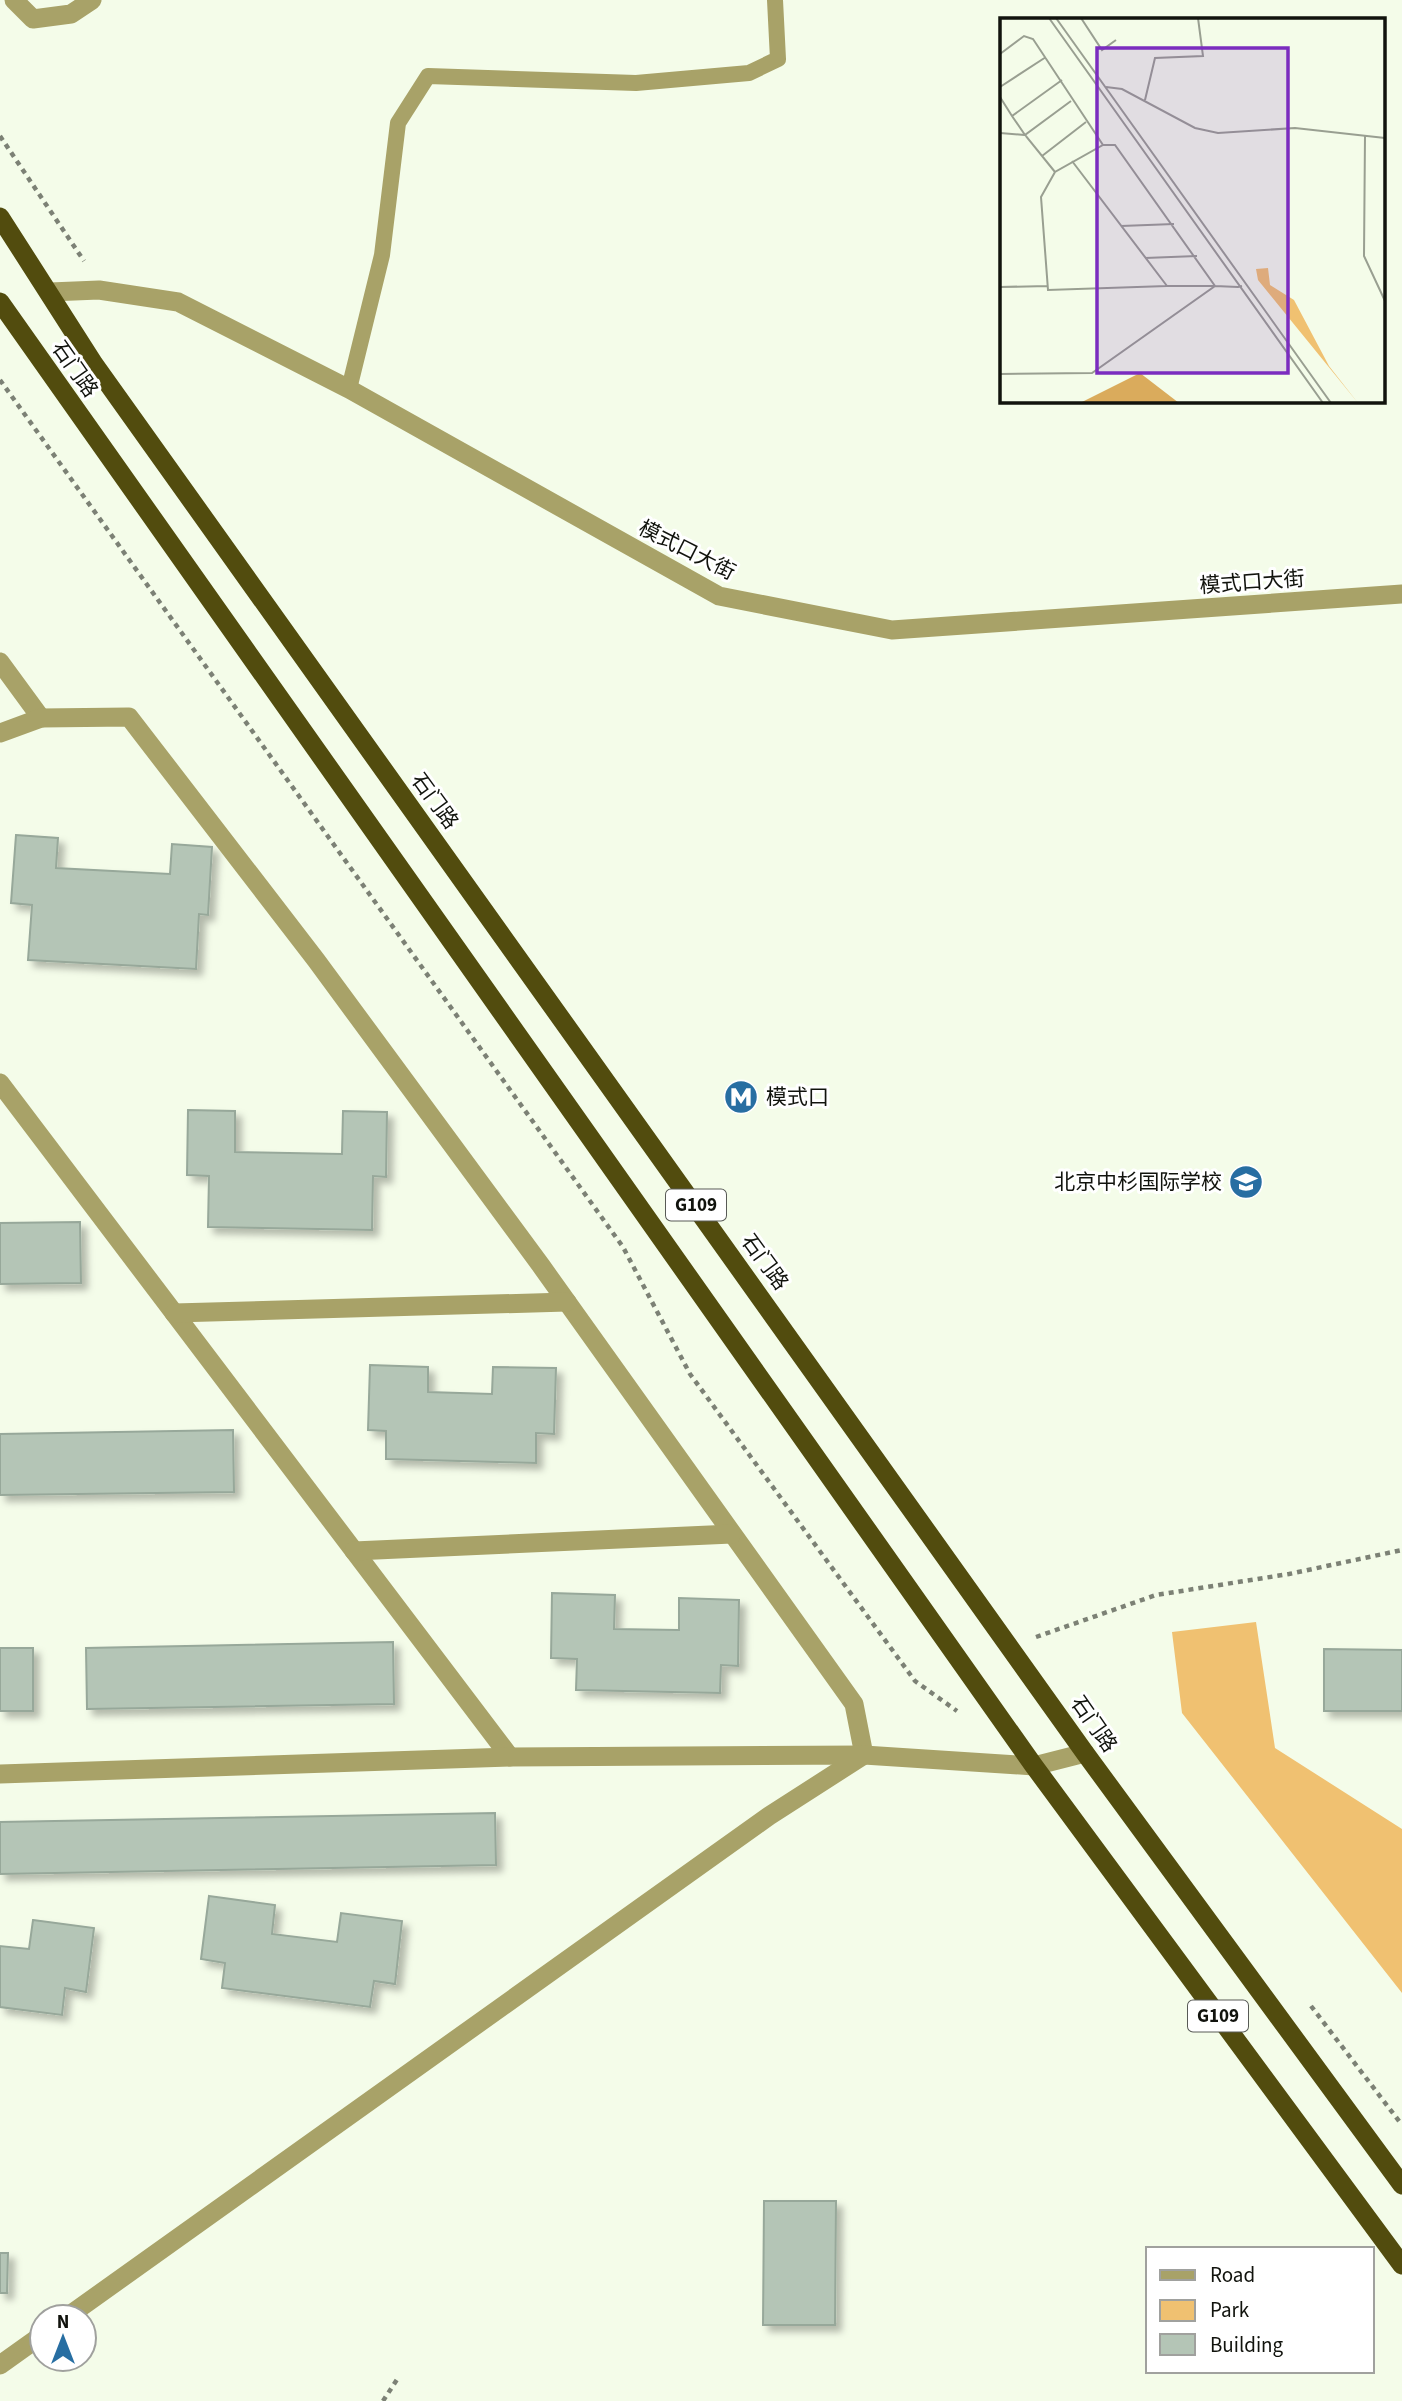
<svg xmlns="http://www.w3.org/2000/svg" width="1402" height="2401" viewBox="0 0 1402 2401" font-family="'Source Sans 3','Noto Sans SC',sans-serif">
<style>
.green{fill:#f0c171}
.building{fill:#b4c5b6;stroke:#97a89a;stroke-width:2;filter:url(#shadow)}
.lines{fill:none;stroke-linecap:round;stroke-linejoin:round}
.path{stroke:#7c8175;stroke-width:4.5;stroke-dasharray:5 5;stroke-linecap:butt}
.service{stroke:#a8a268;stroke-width:16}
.minor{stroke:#a8a268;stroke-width:19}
.trunk{stroke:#524c0e;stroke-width:19}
.labels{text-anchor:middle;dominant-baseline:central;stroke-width:6;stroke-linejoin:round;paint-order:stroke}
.shield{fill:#fff;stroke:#585a56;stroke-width:2}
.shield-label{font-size:19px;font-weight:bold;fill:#11130d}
.street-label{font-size:21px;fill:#11130d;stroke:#fff}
.poi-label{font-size:21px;fill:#11130d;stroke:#fff;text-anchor:start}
.inset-road{fill:none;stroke:#999f91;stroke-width:2}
.view{fill:#7b2cbf;fill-opacity:0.15;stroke:#7b2cbf;stroke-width:3.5}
.inset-edge{fill:none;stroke:#11130d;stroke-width:3.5}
</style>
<defs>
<filter id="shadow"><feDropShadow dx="6" dy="6" stdDeviation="3.5" flood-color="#0004"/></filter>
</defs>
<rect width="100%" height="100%" fill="#f4fce9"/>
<polygon class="green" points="1256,1622 1275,1748 1402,1829 1402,1993 1182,1713 1172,1632"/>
<g class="building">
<polygon points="16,835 58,838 56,868 170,874 172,844 212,847 208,915 199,914 196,969 28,960 32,905 11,903"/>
<polygon points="188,1110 235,1111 235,1152 342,1154 343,1111 387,1112 386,1177 373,1176 372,1230 208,1227 209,1176 187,1175"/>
<polygon points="80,1222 81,1283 0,1284 0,1223"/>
<polygon points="370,1365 428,1367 428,1392 492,1394 493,1367 556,1368 554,1434 536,1433 536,1463 386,1459 386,1431 368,1430"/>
<polygon points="233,1430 234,1492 0,1495 0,1434"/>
<polygon points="552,1593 615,1595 614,1629 679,1630 679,1598 739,1600 738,1666 721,1665 720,1693 576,1690 577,1659 551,1658"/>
<polygon points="393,1642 394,1704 87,1709 86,1648"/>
<rect x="0" y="1648" width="33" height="63"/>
<polygon points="1324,1649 1402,1650 1402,1711 1324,1711"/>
<polygon points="495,1813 496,1865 0,1874 0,1822"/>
<polygon points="209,1896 275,1905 272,1934 337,1942 341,1913 402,1921 395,1984 374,1981 370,2007 222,1988 225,1963 201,1959"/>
<polygon points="33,1920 94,1928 86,1992 65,1988 62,2015 0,2007 0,1946 29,1949"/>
<polygon points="764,2201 836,2201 835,2325 763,2325"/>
<polygon points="0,2253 8,2253 7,2293 0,2293"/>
</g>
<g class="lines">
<g class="path">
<polyline points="0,136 84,261"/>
<polyline points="0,380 623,1247 690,1374 915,1681 957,1711"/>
<polyline points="1036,1637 1156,1595 1289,1574 1402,1550"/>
<polyline points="1311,2006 1402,2125"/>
<polyline points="383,2401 398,2378"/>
</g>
<polyline class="service" points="349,389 382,255 398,123 428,76 636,83 749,73 778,59 775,0"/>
<g class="minor">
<polyline points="14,0 33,19 71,14 92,0"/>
<polyline points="50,292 99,290 178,302 349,389 719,596 892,630 1402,594"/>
<polyline points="0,662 41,718"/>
<polyline points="0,733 41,718 129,717 316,960 542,1267 854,1704 864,1755 769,1816 67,2317"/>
<polyline points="0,1083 510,1757"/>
<polyline points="174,1313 567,1302"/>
<polyline points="354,1551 732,1534"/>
<polyline points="0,1774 510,1757 864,1755 1034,1766 1085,1753"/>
<polyline points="0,2365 42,2335"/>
</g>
<g class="trunk">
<polyline points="0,217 94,364 1085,1753 1402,2185"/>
<polyline points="0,302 1034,1766 1402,2265"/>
</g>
</g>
<defs>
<g id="metro-disc" transform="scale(1.75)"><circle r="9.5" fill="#276ea2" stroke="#fff"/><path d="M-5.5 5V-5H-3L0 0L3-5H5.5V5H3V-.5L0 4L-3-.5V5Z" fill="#fff"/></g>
<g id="school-disc" transform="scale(1.75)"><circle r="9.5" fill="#276ea2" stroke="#fff"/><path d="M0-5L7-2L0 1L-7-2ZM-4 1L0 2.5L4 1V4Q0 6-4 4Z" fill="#fff"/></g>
</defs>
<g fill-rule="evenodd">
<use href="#metro-disc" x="741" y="1097"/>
<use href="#school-disc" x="1246" y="1182"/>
</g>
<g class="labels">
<g class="shield">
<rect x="666" y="1189.5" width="60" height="31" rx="5"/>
<rect x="1188" y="2000.5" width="60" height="31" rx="5"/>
</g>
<g class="shield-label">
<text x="696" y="1205">G109</text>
<text x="1218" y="2016">G109</text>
</g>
<g class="street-label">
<text transform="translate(75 369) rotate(55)">石门路</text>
<text transform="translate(687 550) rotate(27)">模式口大街</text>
<text transform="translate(1252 582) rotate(-4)">模式口大街</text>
<text transform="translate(435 801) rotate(54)">石门路</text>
<text transform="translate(765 1262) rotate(54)">石门路</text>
<text transform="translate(1094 1724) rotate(55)">石门路</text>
</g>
<g class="poi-label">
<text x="766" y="1097">模式口</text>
<text x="1222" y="1182" text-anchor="end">北京中杉国际学校</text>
</g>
</g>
<g transform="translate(1000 18)">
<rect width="385" height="385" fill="#f4fce9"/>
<path d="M 268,250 L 270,267 L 294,282 L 329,348 L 358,385 L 258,262 L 256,251 Z" fill="#f0c171"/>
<path d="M 140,355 L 179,385 L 80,385 Z" fill="#daab5c"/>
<path class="inset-road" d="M 49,0 L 323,385M 56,0 L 331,385M 81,0 L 102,32 L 116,22M 0,36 L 24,18 L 33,21 L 103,127M 0,69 L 46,39M 106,69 L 122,71 L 195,110 L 218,115 L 295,110 L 385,120M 0,79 L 12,98M 145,82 L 155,40 L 203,38 L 198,0M 0,115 L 25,117 L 12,98 L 62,62M 365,117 L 364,238 L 385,283M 42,138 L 86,104M 72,143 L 167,268M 55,154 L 25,117 L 71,83M 121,208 L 174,206M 145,240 L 197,238M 0,269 L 48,268M 0,356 L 92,355 L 215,268 L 115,127 L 103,127 L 55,154 L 41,179 L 48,272 L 167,268 L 215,268 L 238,269 L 242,268"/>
<path class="view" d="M 97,30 L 288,30 L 288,355 L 97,355 Z"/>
<rect width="385" height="385" class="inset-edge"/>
</g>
<rect x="1146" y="2247" width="228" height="126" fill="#ffffff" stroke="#a0a19e" stroke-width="2"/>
<rect x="1160" y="2270" width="35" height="10" fill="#a8a268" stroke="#a0a19e" stroke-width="2"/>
<text x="1210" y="2282" font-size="21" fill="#11130d">Road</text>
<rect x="1160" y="2300" width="35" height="21" fill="#f0c171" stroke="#a0a19e" stroke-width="2"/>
<text x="1210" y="2317" font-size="21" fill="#11130d">Park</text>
<rect x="1160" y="2334" width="35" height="21" fill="#b4c5b6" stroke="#a0a19e" stroke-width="2"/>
<text x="1210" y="2352" font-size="21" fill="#11130d">Building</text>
<g transform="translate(63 2338)"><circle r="33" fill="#ffffff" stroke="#a0a19e" stroke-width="2"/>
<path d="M0-5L12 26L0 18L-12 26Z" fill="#276ea2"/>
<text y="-10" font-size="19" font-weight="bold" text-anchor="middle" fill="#11130d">N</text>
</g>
</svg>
